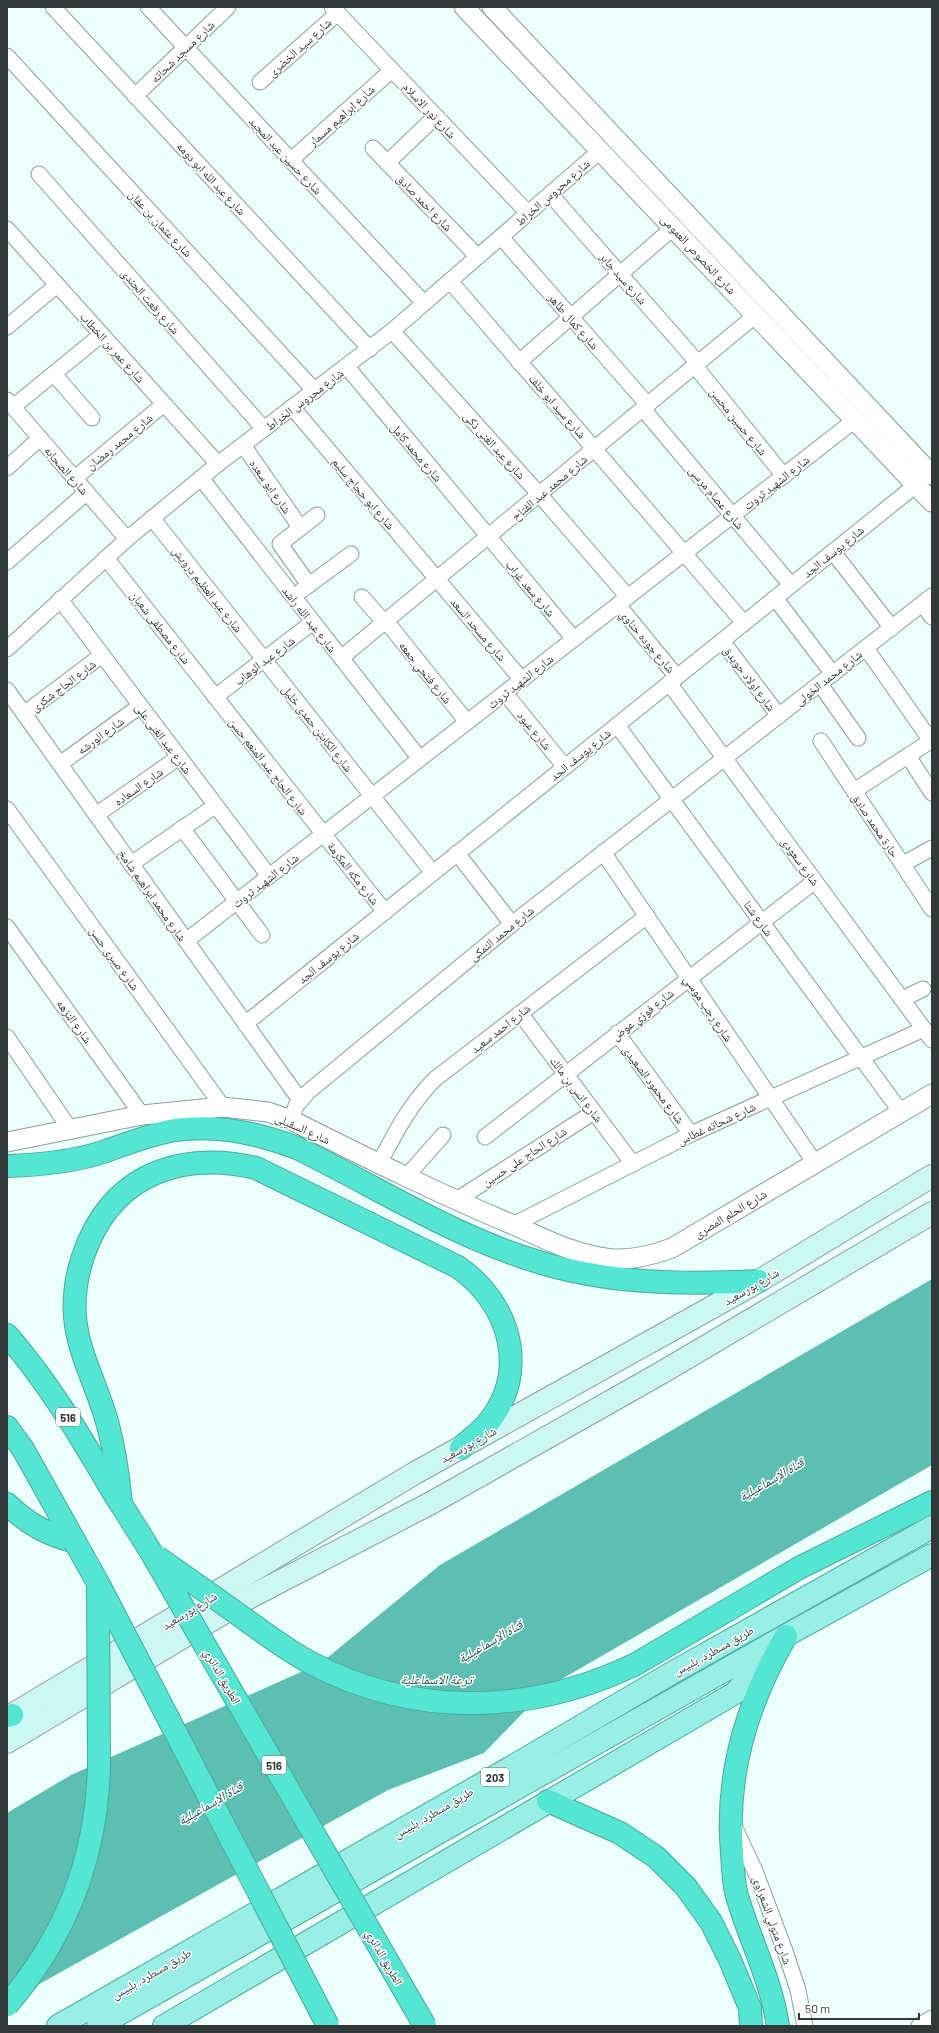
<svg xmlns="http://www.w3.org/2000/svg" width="939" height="2033" viewBox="0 0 939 2033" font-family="Barlow,'Noto Naskh Arabic',sans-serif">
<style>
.water{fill:#5dbfb2}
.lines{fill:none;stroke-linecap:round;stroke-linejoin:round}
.minor-casing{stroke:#8a9e9b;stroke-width:17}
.tertiary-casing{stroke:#8a9e9b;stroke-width:21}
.secondary-casing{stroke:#8a9e9b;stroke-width:24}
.primary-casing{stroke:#48a99d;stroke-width:24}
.motorway-casing{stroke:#48a99d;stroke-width:24}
.minor{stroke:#fff;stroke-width:15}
.tertiary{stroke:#fff;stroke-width:19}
.secondary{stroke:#ccf7f2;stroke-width:22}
.primary{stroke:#99efe5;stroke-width:22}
.motorway{stroke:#55e5d3;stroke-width:22}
.motorway-bridge-casing{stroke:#48a99d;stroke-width:24;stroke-linecap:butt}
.motorway-bridge{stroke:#55e5d3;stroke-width:22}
.labels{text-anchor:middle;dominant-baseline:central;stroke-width:3;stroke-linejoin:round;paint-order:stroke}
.shield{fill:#fff;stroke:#6f7574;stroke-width:1}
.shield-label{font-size:11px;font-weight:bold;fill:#313a38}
.street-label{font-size:12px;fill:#313a38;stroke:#fff}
.water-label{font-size:13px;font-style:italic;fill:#224e48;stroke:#fff}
</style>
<rect width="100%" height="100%" fill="#edfffb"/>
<polygon class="water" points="932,1279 932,1465 548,1687 484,1753 388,1790 7,2002 7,1813 71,1775 321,1663 440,1565"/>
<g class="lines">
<g class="minor-casing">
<g id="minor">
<polyline points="53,7 370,349"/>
<polyline points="148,7 424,303"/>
<polyline points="332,7 528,213"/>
<polyline points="7,56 315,391"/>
<polyline points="260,82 338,13"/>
<polyline points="135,96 228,7"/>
<polyline points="373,148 478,257"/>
<polyline points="291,160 392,70"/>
<polyline points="387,163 436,116"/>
<polyline points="39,174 264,429"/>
<polyline points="550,194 698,363"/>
<polyline points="7,229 218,464"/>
<polyline points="501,237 648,405"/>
<polyline points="450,281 744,623"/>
<polyline points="7,327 57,285"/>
<polyline points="392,331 539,494 628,597"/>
<polyline points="519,362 674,227"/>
<polyline points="695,366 784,476"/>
<polyline points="347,367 574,639"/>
<polyline points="54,374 92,418"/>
<polyline points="7,400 127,539"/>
<polyline points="13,407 101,335"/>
<polyline points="292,407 522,680"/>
<polyline points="643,409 791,585"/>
<polyline points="243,445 300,527"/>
<polyline points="7,468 40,438"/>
<polyline points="75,478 164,404"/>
<polyline points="201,478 420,759"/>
<polyline points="152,518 433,873"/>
<polyline points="833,552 892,628"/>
<polyline points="106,558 385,912"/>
<polyline points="7,562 87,492"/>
<polyline points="309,585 280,544 317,515"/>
<polyline points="302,590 351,554"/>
<polyline points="362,597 384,622"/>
<polyline points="775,598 833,674"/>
<polyline points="60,599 269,876"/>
<polyline points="922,604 932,617"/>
<polyline points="618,605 677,677"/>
<polyline points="386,621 467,722"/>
<polyline points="722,641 779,716"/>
<polyline points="866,648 931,741"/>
<polyline points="7,649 127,539 218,464 392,331 601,150"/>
<polyline points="341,658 756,315"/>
<polyline points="669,683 932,1040"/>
<polyline points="820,684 858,738"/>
<polyline points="7,690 300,1100"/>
<polyline points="505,693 565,767"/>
<polyline points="215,697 313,622"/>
<polyline points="24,714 102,655"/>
<polyline points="617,725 901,1112"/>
<polyline points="821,741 932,909"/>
<polyline points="908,756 932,793"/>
<polyline points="60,764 140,706"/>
<polyline points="854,791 932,740"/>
<polyline points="7,809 223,1107"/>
<polyline points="96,815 179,757"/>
<polyline points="182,828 262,935"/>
<polyline points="603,852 815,1163"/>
<polyline points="457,853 512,924"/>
<polyline points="131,864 215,806"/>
<polyline points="903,864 932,848"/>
<polyline points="7,927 142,1115"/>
<polyline points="186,941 855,420"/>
<polyline points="902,999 923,989"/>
<polyline points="520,1013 633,1164"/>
<polyline points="245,1024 916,485"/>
<polyline points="617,1033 691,1134"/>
<polyline points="7,1037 70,1129"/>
<polyline points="291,1120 296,1106 308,1092 512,924 932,596"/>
<polyline points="485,1137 815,881"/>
<path d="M 379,1164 C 395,1133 410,1104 435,1079 L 647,916"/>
<polyline points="406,1177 443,1135"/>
<polyline points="455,1201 594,1112"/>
<polyline points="513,1225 691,1134 924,1029"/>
<polyline points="733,1824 755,1871 785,1951 798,1990 805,2026"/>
<polyline points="919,2026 932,2018"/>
</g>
</g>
<g class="tertiary-casing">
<g id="tertiary">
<polyline points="464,7 932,502"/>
<polyline points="492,7 932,475"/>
<path d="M 7,1142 L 142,1115 L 223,1107 L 268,1112 L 291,1120 C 365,1157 439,1194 516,1226 C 547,1240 578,1256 613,1259 C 634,1260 653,1255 672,1248 L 932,1094"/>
</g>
</g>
<g class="secondary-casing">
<g id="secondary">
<polyline points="7,1718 415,1473 759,1281 932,1176"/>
<polyline points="7,1742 250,1597 431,1503 661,1373 932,1213"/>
</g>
</g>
<g class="primary-casing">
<g id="primary">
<polyline points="58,2026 503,1772 670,1674 932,1527"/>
<polyline points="98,2026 794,1631 932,1555"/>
<polyline points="164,2026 735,1693 752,1673 761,1650"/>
</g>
</g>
<g class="motorway-casing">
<g id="motorway">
<path d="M 7,1166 C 40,1165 74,1162 106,1151 C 129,1143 151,1134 175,1130 C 217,1124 258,1133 297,1148 C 373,1185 448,1233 529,1259 C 604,1284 681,1285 759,1281"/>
<path d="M 7,1335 C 51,1385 84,1443 118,1500"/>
<polyline points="7,1427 23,1449 75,1542"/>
<path d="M 7,1504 C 29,1525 47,1534 75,1542"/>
<path d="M 121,1504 C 118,1473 114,1442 104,1412 C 94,1380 78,1351 75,1317 C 73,1291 79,1264 89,1241 C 120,1171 185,1152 256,1168 L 458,1267 C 510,1303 530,1371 488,1423 C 481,1432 469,1440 461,1448"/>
<polyline points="636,1664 799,1568 932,1502"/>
<polyline points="7,1716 12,1715"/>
<polyline points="548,1801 620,1833 656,1857 686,1887 711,1922 730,1960 750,2008 751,2026"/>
<path d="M 778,2026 C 771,1980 750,1940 737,1896 C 733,1882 733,1867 732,1853 C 725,1776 747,1703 786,1636"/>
</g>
</g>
<use href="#minor" class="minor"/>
<use href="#tertiary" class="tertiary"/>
<use href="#secondary" class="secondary"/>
<use href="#primary" class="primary"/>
<use href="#motorway" class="motorway"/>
<g class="motorway-bridge-casing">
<g id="motorway-bridge">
<polyline points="121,1504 151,1552 425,2026"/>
<polyline points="75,1542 98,1583 328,2026"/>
<path d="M 157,1557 C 187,1578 217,1599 246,1620 C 267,1635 287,1650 309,1662 C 414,1718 530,1715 636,1664"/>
<path d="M 7,2005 C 67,1935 96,1858 99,1767 L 98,1586"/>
</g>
</g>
<use href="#motorway-bridge" class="motorway-bridge"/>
</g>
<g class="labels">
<g class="shield">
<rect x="56" y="1408" width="24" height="18" rx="3"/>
<rect x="262" y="1756" width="24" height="18" rx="3"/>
<rect x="481" y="1768" width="28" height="18" rx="3"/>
</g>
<g class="shield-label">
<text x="68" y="1417">516</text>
<text x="274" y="1765">516</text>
<text x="495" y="1777">203</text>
</g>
<g class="street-label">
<text transform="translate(299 47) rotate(-42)">شارع سيد الخضرى</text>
<text transform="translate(182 51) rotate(-44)">شارع مسجد شحاته</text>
<text transform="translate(430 110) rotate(47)">شارع نور الاسلام</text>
<text transform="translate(341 115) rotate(-42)">شارع ابراهيم مسمار</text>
<text transform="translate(286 155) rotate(47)">شارع حسين عبد المجيد</text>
<text transform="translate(212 178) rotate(47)">شارع عبد الله ابو دومه</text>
<text transform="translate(552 192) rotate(-41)">شارع محروس الخراط</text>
<text transform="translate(425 202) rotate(46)">شارع احمد صادق</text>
<text transform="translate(161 223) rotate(47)">شارع عثمان بن عفان</text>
<text transform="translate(699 254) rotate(47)">شارع الخصوص العمومى</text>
<text transform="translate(624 278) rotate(49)">شارع سيد جابر</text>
<text transform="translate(151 301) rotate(49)">شارع رفعت الجندى</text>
<text transform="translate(574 321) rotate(49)">شارع كمال طاهر</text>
<text transform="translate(113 347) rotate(48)">شارع عمر بن الخطاب</text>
<text transform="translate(304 399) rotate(-37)">شارع محروس الخراط</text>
<text transform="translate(558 406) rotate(49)">شارع سيد ابو خلف</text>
<text transform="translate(739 421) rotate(51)">شارع حسين محسن</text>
<text transform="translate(119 441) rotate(-39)">شارع محمد رمضان</text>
<text transform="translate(495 445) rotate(48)">شارع عبد الغنى ذكى</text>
<text transform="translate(417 452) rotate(50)">شارع محمد كامل</text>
<text transform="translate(67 470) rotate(49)">شارع الصحابه</text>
<text transform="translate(776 482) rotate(-38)">شارع الشهيد ثروت</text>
<text transform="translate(271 486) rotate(55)">شارع ابو سعده</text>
<text transform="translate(549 487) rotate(-40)">شارع محمد عبد الفتاح</text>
<text transform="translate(364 493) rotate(50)">شارع ابو حجاج سليم</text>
<text transform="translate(717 497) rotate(50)">شارع عصام مرسى</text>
<text transform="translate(833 551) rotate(-39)">شارع يوسف الجد</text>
<text transform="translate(531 588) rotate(50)">شارع سعد غراب</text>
<text transform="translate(208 589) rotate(52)">شارع عبد العظيم درويش</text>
<text transform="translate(310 619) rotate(52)">شارع عبد الله راشد</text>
<text transform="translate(161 627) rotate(52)">شارع مصطفى شعبان</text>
<text transform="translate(479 629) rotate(50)">شارع مسجد السعد</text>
<text transform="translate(648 641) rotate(50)">شارع جوده حناوي</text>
<text transform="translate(264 660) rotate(-37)">شارع عبد الوهاب</text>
<text transform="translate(426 672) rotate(51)">شارع فتحي جمعه</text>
<text transform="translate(828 677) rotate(-38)">شارع محمد الخولى</text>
<text transform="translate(750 678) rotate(53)">شارع اولاد حويدق</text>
<text transform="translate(520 681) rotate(-38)">شارع الشهيد ثروت</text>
<text transform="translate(63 685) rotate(-37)">شارع الحاج شكرى</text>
<text transform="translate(318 728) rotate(52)">شارع الكابتن حمدى خليل</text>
<text transform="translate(535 730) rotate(51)">شارع عبود</text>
<text transform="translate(100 735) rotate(-36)">شارع الورشه</text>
<text transform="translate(164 738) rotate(53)">شارع عبد الغنى على</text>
<text transform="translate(580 754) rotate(-39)">شارع يوسف الجد</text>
<text transform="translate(269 766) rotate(52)">شارع الحاج عبد المنعم حسن</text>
<text transform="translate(138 786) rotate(-35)">شارع السعاده</text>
<text transform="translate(876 825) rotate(56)">حارة محمد صادق</text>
<text transform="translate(801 861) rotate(54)">شارع سعودى</text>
<text transform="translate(354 873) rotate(52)">شارع مكه المكرمة</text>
<text transform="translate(265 880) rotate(-38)">شارع الشهيد ثروت</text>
<text transform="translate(153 895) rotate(55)">شارع محمد ابراهيم شامخ</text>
<text transform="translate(759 918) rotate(54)">شارع شتا</text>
<text transform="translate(501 933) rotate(-39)">شارع محمد النمكى</text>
<text transform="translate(328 957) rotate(-39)">شارع يوسف الجد</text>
<text transform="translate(115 958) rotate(54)">شارع صبرى حسن</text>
<text transform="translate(709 1008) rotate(56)">شارع رجب موسي</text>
<text transform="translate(642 1014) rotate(-38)">شارع فوزي عوض</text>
<text transform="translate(75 1021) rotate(54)">شارع النزهه</text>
<text transform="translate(500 1028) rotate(-38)">شارع احمد سعيد</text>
<text transform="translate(654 1084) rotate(53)">شارع محمود الصعيدى</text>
<text transform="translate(577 1089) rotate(53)">شارع انس بن مالك</text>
<text transform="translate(716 1123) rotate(-25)">شارع شحاته غطاس</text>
<text transform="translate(303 1128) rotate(24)">شارع السقيلى</text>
<text transform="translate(524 1156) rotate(-33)">شارع الحاج على حسين</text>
<text transform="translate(730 1213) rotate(-31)">شارع الحلم المصرى</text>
<text transform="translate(751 1286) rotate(-30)">شارع بورسعيد</text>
<text transform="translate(468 1444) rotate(-29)">شارع بورسعيد</text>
<text transform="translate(189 1610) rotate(-31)">شارع بورسعيد</text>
<text transform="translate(713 1650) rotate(-29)">طريق مسطرد, بلبيس</text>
<text transform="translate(223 1676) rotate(60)">الطريق الدائري</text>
<text transform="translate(433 1812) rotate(-30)">طريق مسطرد, بلبيس</text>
<text transform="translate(773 1920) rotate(70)">شارع متولي الشعراوى</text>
<text transform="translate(385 1957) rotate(60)">الطريق الدائري</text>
<text transform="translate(151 1973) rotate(-30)">طريق مسطرد, بلبيس</text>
</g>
<g class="water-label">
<text transform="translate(771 1479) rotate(-30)">قناة الإسماعيلية</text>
<text transform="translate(490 1641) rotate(-30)">قناة الإسماعيلية</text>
<text x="436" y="1679">ترعة الاسماعلية</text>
<text transform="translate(210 1803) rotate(-30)">قناة الإسماعيلية</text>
</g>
</g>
<rect width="939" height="2033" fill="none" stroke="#313a38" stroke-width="16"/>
<path d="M799 2013v6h120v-6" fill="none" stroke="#313a38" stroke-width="2"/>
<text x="805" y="2013" font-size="12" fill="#313a38" stroke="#ffffff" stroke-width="3" paint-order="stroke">50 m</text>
</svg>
